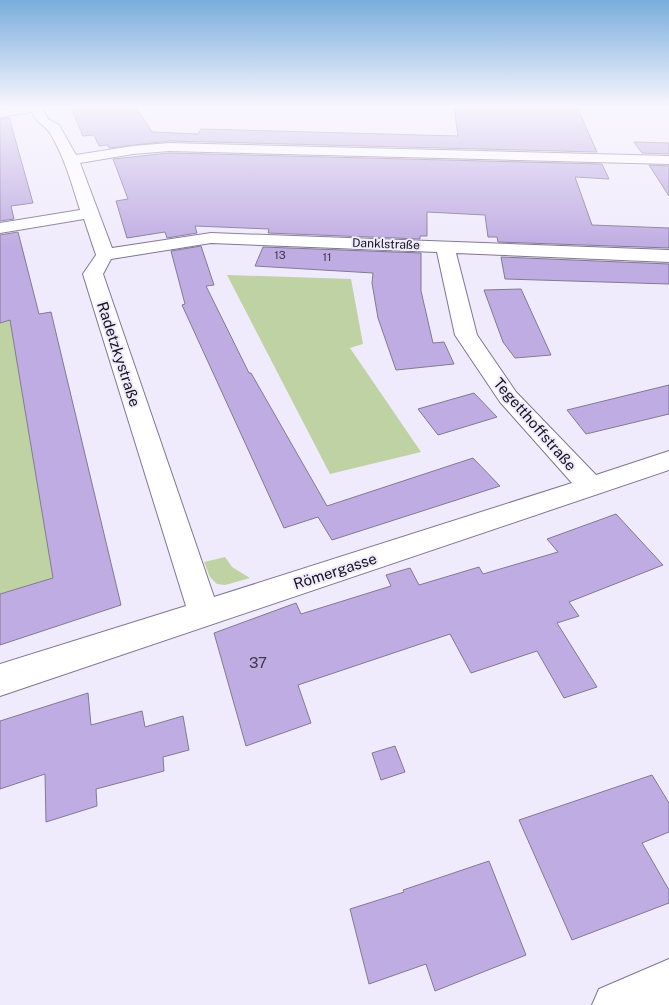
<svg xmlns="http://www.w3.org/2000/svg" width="669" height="1005" viewBox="0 0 669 1005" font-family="'Public Sans',sans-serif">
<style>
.green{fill:#bed2a3}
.building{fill:#bface2;stroke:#827993}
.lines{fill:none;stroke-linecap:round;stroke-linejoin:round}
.minor-casing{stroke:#7f7691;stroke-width:2}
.minor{fill:#fff;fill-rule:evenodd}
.labels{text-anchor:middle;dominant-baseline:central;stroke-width:4;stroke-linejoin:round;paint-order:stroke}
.far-number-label{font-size:11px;fill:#40384e}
.far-street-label{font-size:12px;fill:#16121c;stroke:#f0ebfc}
.street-label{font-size:15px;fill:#16121c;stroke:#f0ebfc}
.near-number-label{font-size:15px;fill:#40384e}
</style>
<rect width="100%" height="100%" fill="#f0ebfc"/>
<g class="green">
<polygon points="227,275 351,279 363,344 350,348 421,452 330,474"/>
<polygon points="10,320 53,578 0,594 0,322"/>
<polygon points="225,557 232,567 250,578 225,585 217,584 210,577 204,562"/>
</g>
<g class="building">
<polygon points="71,107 136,107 152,132 198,134 201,129 458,136 454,107 577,107 597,152 169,141 109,148 108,145 99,146 94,135 83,136"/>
<polygon points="9,117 33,203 11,206 14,219 0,221 0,119"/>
<polygon points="634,142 669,143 669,154 642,153"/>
<polygon points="169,153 602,164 609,179 575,177 592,225 669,228 669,248 498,242 497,237 488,237 485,215 427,212 427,236 420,236 420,239 268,233 269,229 195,226 197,233 167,238 165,232 127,238 116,201 128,199 113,159"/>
<polygon points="649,165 669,166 669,196"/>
<polygon points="18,232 39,314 51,312 121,605 0,645 0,594 53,578 10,320 0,323 0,235"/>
<polygon points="201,246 214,285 206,286 249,373 251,373 327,506 473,458 500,486 332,540 318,517 284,528 182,305 185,304 171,251"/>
<polygon points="263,247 421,253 421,291 433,343 444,342 454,364 396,370 378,318 372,283 373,273 255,266"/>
<polygon points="501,257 669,264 669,284 505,279"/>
<polygon points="521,289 551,355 515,358 503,342 484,290"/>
<polygon points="669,385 669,414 586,434 567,410"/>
<polygon points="474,393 497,417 438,435 418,409"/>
<polygon points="616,514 663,565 569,602 579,616 557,623 597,687 564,698 537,651 471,673 450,634 298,685 311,723 246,746 214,633 296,603 301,614 391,586 386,575 410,568 419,585 479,567 483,574 558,552 547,539"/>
<polygon points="88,693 91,725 142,711 145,727 183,716 189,750 163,757 164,771 96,789 97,806 46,822 45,774 0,789 0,721"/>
<polygon points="395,746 405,772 381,780 372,753"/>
<polygon points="652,775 669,803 669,832 642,843 669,890 669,903 572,940 519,820"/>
<polygon points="489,861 526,955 435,991 426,964 369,984 350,909 404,892 403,890"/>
</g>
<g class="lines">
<g class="minor-casing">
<g id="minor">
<path d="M 19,107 L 42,107 L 48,119 L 59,125 L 76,155 L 133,146 L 169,143 L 669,156 L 669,164 L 169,151 L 133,154 L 80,163 L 112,248 L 211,233 L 669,250 L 669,262 L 456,253 L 477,335 L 516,392 L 596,475 L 669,451 L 669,470 L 0,696 L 0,664 L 186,606 L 83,274 L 96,255 L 84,219 L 0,233 L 0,223 L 80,210 C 72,184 64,156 50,133 C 44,124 38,125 32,112 L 0,117 L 0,109 ZM 211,243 L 437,252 L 455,335 L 500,402 L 572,483 L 214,597 L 103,274 L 111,259 Z"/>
<polygon points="669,959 669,1005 592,1005 599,989"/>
</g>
</g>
<use href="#minor" class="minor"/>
</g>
<linearGradient id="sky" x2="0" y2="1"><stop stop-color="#79addc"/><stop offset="0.43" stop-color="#f8f6fe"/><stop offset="1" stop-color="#f8f6fe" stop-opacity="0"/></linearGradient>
<rect width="669" height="247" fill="url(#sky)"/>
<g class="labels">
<g class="far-number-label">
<text x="280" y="255">13</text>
<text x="327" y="257">11</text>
</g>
<g class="far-street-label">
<text transform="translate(386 244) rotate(2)">Danklstraße</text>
</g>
<g class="street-label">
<text transform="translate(119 354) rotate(72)">Radetzkystraße</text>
<text transform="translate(535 424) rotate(49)">Tegetthoffstraße</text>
<text transform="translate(335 571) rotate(-18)">Römergasse</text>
</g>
<g class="near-number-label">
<text x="258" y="662">37</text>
</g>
</g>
</svg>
